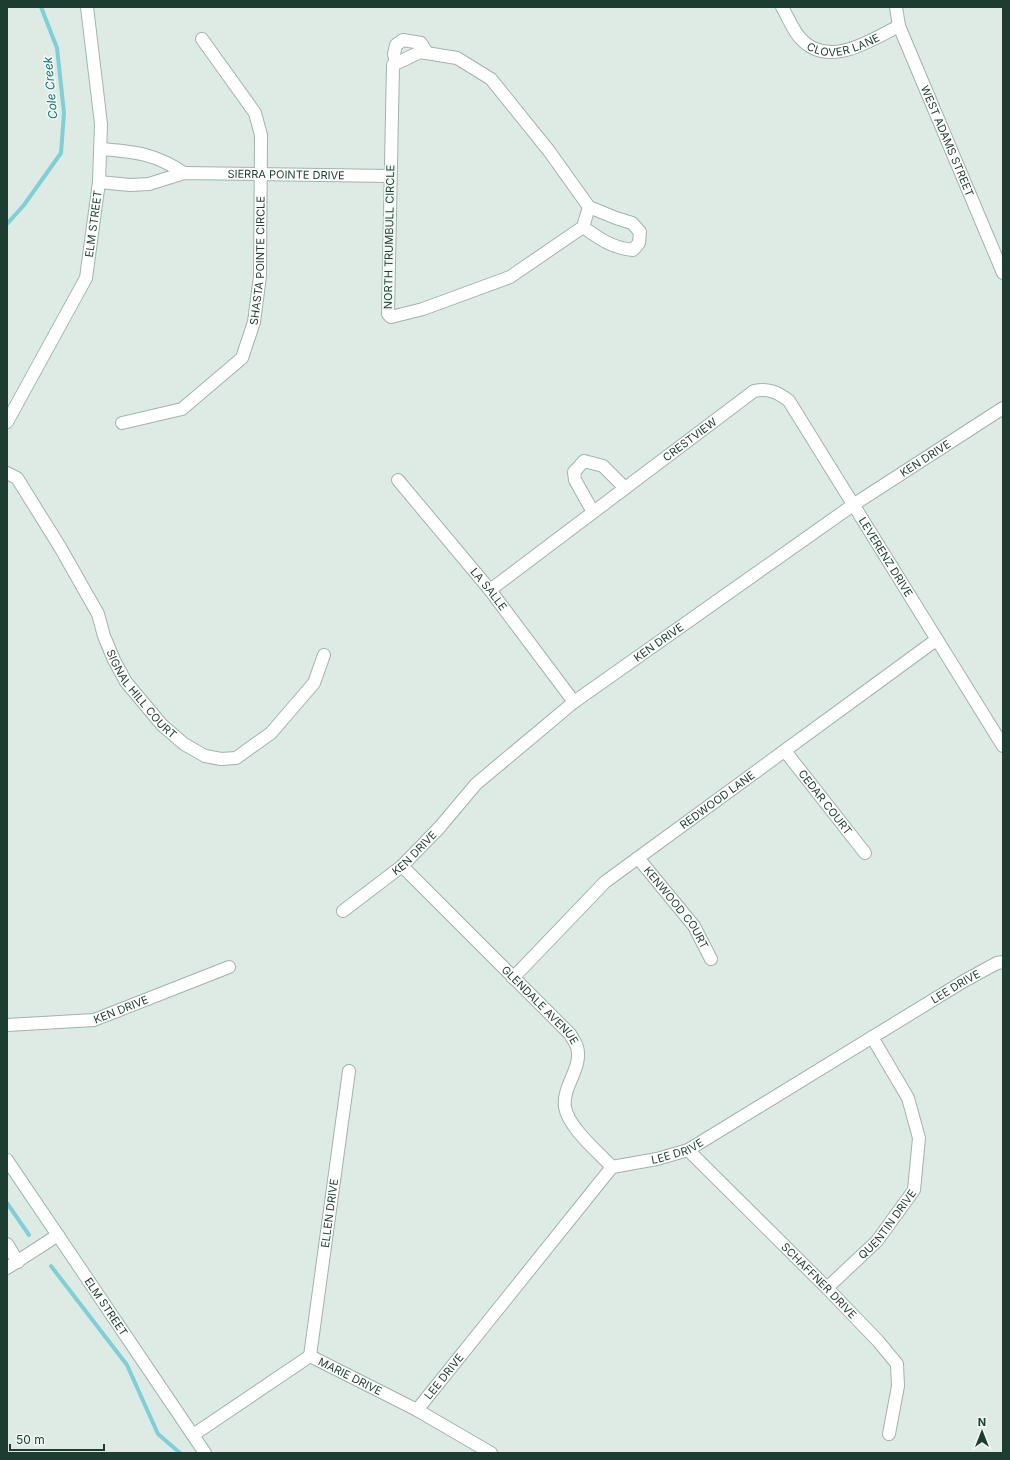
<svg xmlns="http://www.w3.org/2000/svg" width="1010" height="1460" viewBox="0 0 1010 1460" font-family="Inter,sans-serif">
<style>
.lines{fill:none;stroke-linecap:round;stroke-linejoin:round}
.stream{stroke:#81cfd6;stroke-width:4}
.street-casing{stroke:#a1b3ac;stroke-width:14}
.secondary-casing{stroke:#9cb8ac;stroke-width:14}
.street{stroke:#fff;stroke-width:12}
.secondary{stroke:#fff;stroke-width:12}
.labels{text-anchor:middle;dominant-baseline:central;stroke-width:3.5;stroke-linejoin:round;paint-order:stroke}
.street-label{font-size:11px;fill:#1e3d32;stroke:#eff8f3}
.water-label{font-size:12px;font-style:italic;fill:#14737d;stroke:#eff8f3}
</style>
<rect width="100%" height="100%" fill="#deebe5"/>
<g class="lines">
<g class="stream">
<polyline points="7,224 24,205 61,153 64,113 57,48 41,7"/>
<polyline points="7,1203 29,1235"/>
<polyline points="51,1266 127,1365 158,1434 180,1453"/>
</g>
<g class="street-casing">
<g id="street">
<path id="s1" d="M 782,7 C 788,17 793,31 801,39 C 829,69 871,40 899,26"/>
<path id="s2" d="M 896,7 L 899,26 L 1003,273"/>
<polygon points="420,52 457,58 491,79 549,151 589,207 583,227 510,277 423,309 391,317 388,314 393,65"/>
<polyline points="396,63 394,54 396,45 403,40 421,43 427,53"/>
<path d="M 101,149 C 135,152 154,153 184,173"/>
<path id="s3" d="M 99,182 L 130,185 L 149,184 L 184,173 L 389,176"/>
<path d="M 583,227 C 600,239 612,248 633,250 L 639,243 L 640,232 L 632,223 L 616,218 L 589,207"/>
<path id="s4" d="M 122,423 L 182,409 L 242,358 L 254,322 L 260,276 L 261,135 L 255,113 L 202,39"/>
<path id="s5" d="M 7,473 L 17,478 L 60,547 L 98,614 L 104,636 L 114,660 L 126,682 L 162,725 L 184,744 L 205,756 L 221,759 L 236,758 L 271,733 L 314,683 L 324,655"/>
<path id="s6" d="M 398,480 L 490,590 L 574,702"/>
<polyline points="593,512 575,480 574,472 584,461 603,466 625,488"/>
<path id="s7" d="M 490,590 L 754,391 C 768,388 778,392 789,401 L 1003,746"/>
<path id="s8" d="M 785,751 L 865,853"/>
<path id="s9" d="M 638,858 L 694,926 L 711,959"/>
<path id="s10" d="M 402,866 L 570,1034 C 572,1038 576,1043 577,1047 C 583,1068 562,1086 565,1107 C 568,1127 598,1152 612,1167"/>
<path id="s11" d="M 343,911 L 402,866 L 439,828 L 476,784 L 574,702 L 853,505 L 1003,408"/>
<path id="s12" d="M 513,978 L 605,882 L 936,640"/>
<path id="s13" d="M 7,1025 L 94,1020 L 229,967"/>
<path id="s14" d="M 688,1150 L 827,1288 L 878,1341 L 897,1364 L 898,1386 L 889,1434"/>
<polyline points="7,1244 18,1262"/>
<polyline points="7,1268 58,1235"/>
<path id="s15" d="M 827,1288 L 877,1241 L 914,1190 L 919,1138 L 908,1098 L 872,1037"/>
<path id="s16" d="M 310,1356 L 349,1071"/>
<path id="s17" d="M 310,1356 L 417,1410 L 491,1453"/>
<path id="s18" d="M 417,1410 L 612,1167 L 657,1159 L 688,1150 L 964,981 L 997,963 L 1003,962"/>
<polyline points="193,1435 310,1356"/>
</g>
</g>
<g class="secondary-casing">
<g id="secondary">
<path id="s19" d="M 7,422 L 86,278 L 99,182 L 101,124 L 87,7"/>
<path id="s20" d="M 7,1160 L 205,1453"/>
</g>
</g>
<use href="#street" class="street"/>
<use href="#secondary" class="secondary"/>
</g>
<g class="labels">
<g class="street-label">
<text stroke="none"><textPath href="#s1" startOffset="84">CLOVER LANE</textPath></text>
<text stroke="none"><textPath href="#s2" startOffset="144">WEST ADAMS STREET</textPath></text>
<text stroke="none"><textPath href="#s3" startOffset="189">SIERRA POINTE DRIVE</textPath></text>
<text stroke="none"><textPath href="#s19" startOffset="219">ELM STREET</textPath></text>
<text transform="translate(389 237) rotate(-89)">NORTH TRUMBULL CIRCLE</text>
<text stroke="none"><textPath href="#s4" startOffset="240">SHASTA POINTE CIRCLE</textPath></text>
<text stroke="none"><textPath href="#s7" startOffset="250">CRESTVIEW</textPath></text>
<text stroke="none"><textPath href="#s11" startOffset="740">KEN DRIVE</textPath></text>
<text stroke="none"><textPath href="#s7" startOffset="552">LEVERENZ DRIVE</textPath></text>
<text stroke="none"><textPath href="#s6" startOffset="142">LA SALLE</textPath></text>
<text stroke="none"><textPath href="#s11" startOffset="416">KEN DRIVE</textPath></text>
<text stroke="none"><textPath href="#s5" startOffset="262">SIGNAL HILL COURT</textPath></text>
<text stroke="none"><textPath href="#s12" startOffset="272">REDWOOD LANE</textPath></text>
<text stroke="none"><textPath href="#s8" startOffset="65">CEDAR COURT</textPath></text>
<text stroke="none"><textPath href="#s11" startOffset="92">KEN DRIVE</textPath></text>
<text stroke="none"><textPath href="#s9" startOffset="63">KENWOOD COURT</textPath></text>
<text stroke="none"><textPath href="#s18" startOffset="703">LEE DRIVE</textPath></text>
<text stroke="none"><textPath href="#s10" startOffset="196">GLENDALE AVENUE</textPath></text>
<text stroke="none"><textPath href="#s13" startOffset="116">KEN DRIVE</textPath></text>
<text stroke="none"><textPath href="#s18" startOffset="379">LEE DRIVE</textPath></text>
<text stroke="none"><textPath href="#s16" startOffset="144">ELLEN DRIVE</textPath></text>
<text stroke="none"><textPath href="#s15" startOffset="88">QUENTIN DRIVE</textPath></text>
<text stroke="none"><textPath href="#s14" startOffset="185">SCHAFFNER DRIVE</textPath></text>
<text stroke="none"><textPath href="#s20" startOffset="177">ELM STREET</textPath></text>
<text stroke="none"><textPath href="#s17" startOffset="45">MARIE DRIVE</textPath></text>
<text stroke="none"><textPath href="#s18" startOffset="43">LEE DRIVE</textPath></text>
</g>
<g class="water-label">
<text transform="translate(50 88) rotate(-95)">Cole Creek</text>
</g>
</g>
<rect width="1010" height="1460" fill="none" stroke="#1e3d32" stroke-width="16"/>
<g transform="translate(982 1432)" stroke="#eff8f3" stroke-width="3" paint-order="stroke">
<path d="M0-3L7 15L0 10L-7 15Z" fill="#1e3d32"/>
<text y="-6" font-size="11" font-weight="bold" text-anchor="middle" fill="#1e3d32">N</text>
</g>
<path d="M10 1444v6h94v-6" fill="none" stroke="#1e3d32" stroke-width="2"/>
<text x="16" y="1444" font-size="12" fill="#1e3d32" stroke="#eff8f3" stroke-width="3" paint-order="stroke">50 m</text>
</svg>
